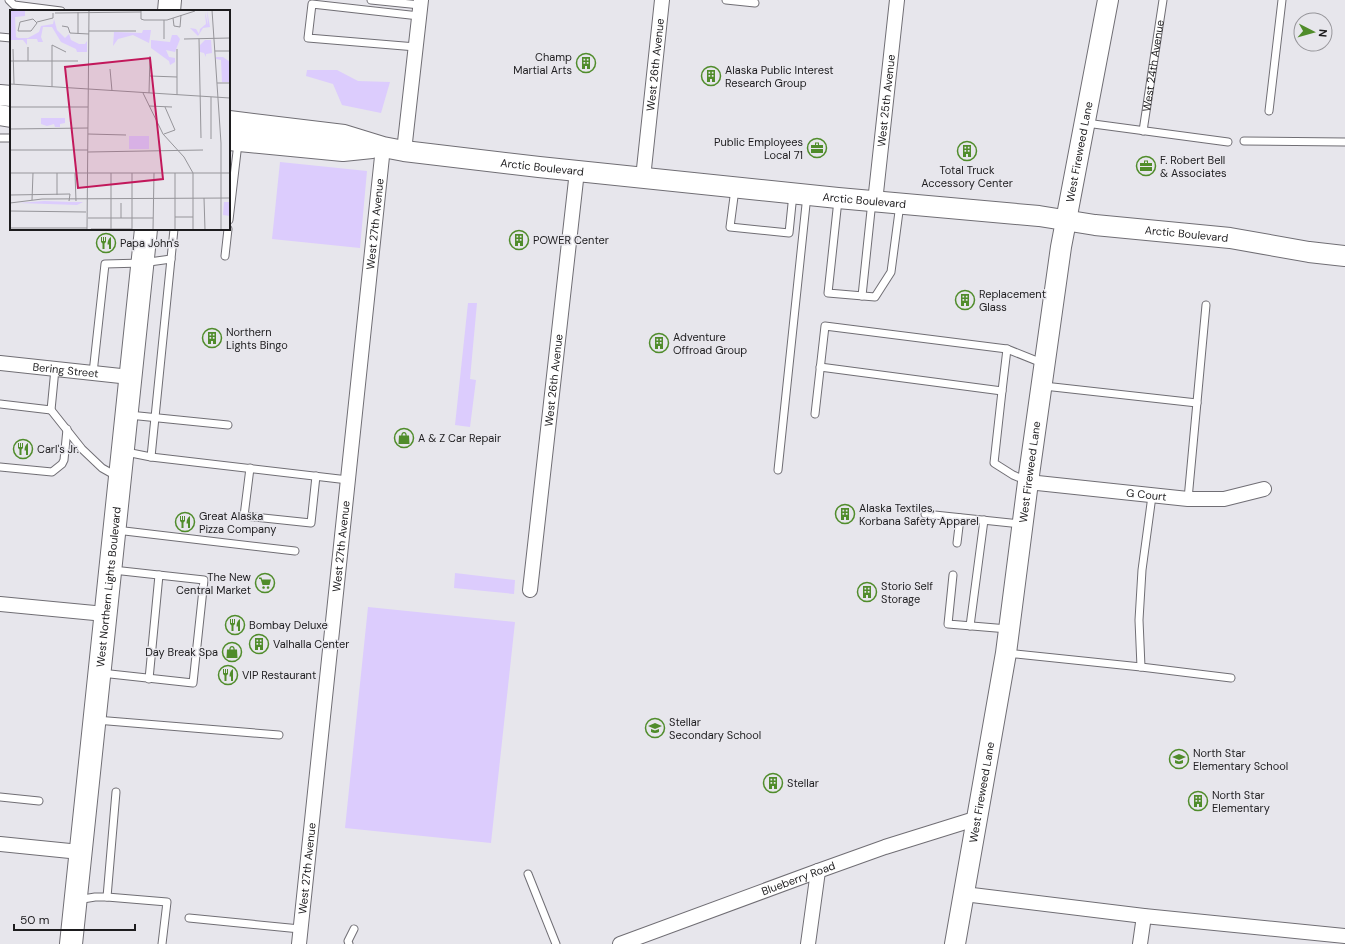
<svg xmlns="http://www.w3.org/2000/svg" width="1345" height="944" viewBox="0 0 1345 944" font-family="'DM Sans',sans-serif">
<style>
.green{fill:#dcccfd}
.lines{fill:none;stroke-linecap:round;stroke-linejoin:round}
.lane-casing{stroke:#706e74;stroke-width:9}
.street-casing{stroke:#706e74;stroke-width:16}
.secondary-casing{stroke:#706e74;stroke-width:22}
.primary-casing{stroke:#706e74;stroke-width:24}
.lane{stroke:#fff;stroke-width:7}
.street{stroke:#fff;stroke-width:14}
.secondary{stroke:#fff;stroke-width:20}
.primary{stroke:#fff;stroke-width:22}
.labels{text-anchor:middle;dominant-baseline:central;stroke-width:3;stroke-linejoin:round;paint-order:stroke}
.poi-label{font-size:11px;fill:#1d1c1e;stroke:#e7e6ec;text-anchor:start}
.street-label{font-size:11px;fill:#1d1c1e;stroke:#e7e6ec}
.inset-road{fill:none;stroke:#96959a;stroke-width:1}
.view{fill:#c2185b;fill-opacity:0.15;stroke:#c2185b;stroke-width:2}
.inset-edge{fill:none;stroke:#1d1c1e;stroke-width:2}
</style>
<rect width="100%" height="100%" fill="#e7e6ec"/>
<g class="green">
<polygon points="307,70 337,70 358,81 390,82 381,113 342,105 333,84 306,76"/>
<polygon points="280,162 367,171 360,248 272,239"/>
<polygon points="468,303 477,303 470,379 476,380 470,427 455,425"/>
<polygon points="455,573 515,580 514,594 454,588"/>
<polygon points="368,607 515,622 491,843 345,828"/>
</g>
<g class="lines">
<g class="lane-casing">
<g id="lane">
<polyline points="9,0 14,5 61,11"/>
<polyline points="371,0 420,5"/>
<polyline points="726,0 755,3"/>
<polyline points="0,37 11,38"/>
<polyline points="416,47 308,38 312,4 419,16"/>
<polyline points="1269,111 1282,0"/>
<polyline points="1086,123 1228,142"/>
<path id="s1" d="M 1143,131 L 1163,0"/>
<polyline points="0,138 11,138"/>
<polyline points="1244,141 1345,142"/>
<polyline points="735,189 730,227 789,233 793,194"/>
<polyline points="838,200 828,293 875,297 891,272 900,204"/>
<polyline points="229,220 238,143"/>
<polyline points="225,256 228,229"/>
<polyline points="862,296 872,201"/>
<polyline points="1007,349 1002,391 994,463 1013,475 1027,481"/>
<polyline points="820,367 1002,391"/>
<polyline points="93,373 105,264 142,263 171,259"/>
<polyline points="1044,386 1197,403"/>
<polyline points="0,404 51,410 55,369"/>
<polyline points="51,410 82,449 102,468 118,477"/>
<polyline points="815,414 825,326 1007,349 1042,363"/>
<polyline points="129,415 228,425"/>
<polyline points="126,452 151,457 348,480"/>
<polyline points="151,457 174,229"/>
<polyline points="0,467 52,472 62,464 64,460 67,429"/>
<polyline points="250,468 244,516 311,523 316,476"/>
<polyline points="778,470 807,195"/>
<polyline points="1188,499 1206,305"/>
<polyline points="925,514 1021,524"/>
<polyline points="116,530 295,551"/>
<polyline points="957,543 960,518"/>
<polyline points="953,575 948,624 1008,629"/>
<polyline points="970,626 984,520"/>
<polyline points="1006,653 1141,667 1231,678"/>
<polyline points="1141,667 1139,620 1142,570 1152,496"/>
<polyline points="101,673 193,683 204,580 113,570"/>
<polyline points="149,679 159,575"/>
<polyline points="96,720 279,735"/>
<polyline points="0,797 39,801"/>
<polyline points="528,874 556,944"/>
<polyline points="107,897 167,902 162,944"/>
<polyline points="77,900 95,897 107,897 116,792"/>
<polyline points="189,918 300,929"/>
<polyline points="349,944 348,941 354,929"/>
</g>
</g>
<g class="street-casing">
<g id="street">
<polyline points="404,151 421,0"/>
<path id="s2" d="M 643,178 L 662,0"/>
<path id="s3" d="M 875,202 L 897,0"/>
<path id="s4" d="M 0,363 L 130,377"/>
<path id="s5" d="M 1028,482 L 1188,499 L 1224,499 L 1264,489"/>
<path id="s6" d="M 530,590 L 577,171"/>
<polyline points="0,604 105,614"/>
<polyline points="0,844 80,852"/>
<polyline points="964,894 1144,916 1345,936"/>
<path id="s7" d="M 299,944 L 383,147"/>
<path id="s8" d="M 620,944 L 818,871 L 885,847 L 978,818"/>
<polyline points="808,944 818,871"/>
<polyline points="1140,944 1144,916"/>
</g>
</g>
<g class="secondary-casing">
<g id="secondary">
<polyline points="0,95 11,96"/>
<polyline points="0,115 11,117"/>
<path id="s9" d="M 229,121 L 344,135 L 383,147 L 404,151 L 539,167 L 838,198 L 1039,216 L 1095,225 L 1230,238 L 1309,252 L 1345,256"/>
<polyline points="229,140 343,151 372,148"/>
<path id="s10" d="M 955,944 L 1006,653 L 1028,482 L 1061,247 L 1108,0"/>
</g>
</g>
<g class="primary-casing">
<g id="primary">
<polyline points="169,11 170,0"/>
<path id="s11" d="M 71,944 L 146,229"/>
</g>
</g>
<use href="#lane" class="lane"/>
<use href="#street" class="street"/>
<use href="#secondary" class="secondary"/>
<use href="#primary" class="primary"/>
</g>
<defs>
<g id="building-ring" transform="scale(1)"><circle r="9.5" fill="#e7e6ec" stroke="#508c2b" stroke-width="1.5"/><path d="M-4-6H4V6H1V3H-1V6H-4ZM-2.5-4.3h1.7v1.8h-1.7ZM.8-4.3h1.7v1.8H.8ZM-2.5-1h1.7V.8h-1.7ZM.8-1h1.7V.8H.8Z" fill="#508c2b"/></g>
<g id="office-ring" transform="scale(1)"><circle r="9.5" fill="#e7e6ec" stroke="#508c2b" stroke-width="1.5"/><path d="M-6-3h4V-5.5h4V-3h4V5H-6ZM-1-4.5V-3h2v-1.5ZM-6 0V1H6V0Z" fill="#508c2b"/></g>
<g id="restaurant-ring" transform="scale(1)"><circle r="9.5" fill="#e7e6ec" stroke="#508c2b" stroke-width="1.5"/><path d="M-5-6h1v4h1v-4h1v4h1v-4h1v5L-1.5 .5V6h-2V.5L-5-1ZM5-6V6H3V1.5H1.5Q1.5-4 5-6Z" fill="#508c2b"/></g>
<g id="shop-ring" transform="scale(1)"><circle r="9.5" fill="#e7e6ec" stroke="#508c2b" stroke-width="1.5"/><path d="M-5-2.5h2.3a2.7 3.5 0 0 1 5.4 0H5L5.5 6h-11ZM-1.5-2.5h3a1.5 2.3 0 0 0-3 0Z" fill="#508c2b"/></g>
<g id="supermarket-ring" transform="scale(1)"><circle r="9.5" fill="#e7e6ec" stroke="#508c2b" stroke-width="1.5"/><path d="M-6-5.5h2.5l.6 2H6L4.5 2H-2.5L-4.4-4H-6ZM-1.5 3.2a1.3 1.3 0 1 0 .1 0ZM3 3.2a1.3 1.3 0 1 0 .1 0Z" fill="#508c2b"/></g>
<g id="school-ring" transform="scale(1)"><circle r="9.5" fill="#e7e6ec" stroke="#508c2b" stroke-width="1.5"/><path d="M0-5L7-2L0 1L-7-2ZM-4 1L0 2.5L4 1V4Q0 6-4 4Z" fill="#508c2b"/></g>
</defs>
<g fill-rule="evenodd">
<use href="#building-ring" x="586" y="63"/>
<use href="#building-ring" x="711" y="76"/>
<use href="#office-ring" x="817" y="148"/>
<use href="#building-ring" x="967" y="151"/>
<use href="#office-ring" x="1146" y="166"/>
<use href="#building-ring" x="519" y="240"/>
<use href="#restaurant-ring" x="106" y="243"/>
<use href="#building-ring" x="965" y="300"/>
<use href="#building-ring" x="212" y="338"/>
<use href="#building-ring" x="659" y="343"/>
<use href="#shop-ring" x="404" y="438"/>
<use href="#restaurant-ring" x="23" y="449"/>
<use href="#building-ring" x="845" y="514"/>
<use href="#restaurant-ring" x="185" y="522"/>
<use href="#supermarket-ring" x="265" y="583"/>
<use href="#building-ring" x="867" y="592"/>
<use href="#restaurant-ring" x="235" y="625"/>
<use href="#building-ring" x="259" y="644"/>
<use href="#shop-ring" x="232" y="652"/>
<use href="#restaurant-ring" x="228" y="675"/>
<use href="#school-ring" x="655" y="728"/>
<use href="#school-ring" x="1179" y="759"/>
<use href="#building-ring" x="773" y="783"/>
<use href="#building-ring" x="1198" y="801"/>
</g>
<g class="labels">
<g class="poi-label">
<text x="572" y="57" text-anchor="end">Champ<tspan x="572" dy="13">Martial Arts</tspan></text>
<text x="725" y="70">Alaska Public Interest<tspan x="725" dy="13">Research Group</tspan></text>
<text x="803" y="142" text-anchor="end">Public Employees<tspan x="803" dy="13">Local 71</tspan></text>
<text x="1160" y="160">F. Robert Bell<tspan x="1160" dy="13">&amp; Associates</tspan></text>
<text x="967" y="170" text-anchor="middle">Total Truck<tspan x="967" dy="13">Accessory Center</tspan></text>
<text x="533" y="240">POWER Center</text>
<text x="120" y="243">Papa John's</text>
<text x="979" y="294">Replacement<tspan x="979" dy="13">Glass</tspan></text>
<text x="226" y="332">Northern<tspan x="226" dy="13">Lights Bingo</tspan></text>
<text x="673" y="337">Adventure<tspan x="673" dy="13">Offroad Group</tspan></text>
<text x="418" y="438">A &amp; Z Car Repair</text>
<text x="37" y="449">Carl's Jr.</text>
<text x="859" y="508">Alaska Textiles,<tspan x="859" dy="13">Korbana Safety Apparel</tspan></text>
<text x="199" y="516">Great Alaska<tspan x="199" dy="13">Pizza Company</tspan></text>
<text x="251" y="577" text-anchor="end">The New<tspan x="251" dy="13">Central Market</tspan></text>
<text x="881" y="586">Storio Self<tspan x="881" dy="13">Storage</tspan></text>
<text x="249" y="625">Bombay Deluxe</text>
<text x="273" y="644">Valhalla Center</text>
<text x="218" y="652" text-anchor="end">Day Break Spa</text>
<text x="242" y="675">VIP Restaurant</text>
<text x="669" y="722">Stellar<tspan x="669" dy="13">Secondary School</tspan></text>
<text x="1193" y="753">North Star<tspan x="1193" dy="13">Elementary School</tspan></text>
<text x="787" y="783">Stellar</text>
<text x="1212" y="795">North Star<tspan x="1212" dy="13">Elementary</tspan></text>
</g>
<g class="street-label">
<text stroke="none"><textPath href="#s2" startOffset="114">West 26th Avenue</textPath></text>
<text stroke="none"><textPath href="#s1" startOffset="66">West 24th Avenue</textPath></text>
<text stroke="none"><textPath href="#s3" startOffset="102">West 25th Avenue</textPath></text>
<text stroke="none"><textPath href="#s10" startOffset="802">West Fireweed Lane</textPath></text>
<text stroke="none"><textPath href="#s9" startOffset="317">Arctic Boulevard</textPath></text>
<text stroke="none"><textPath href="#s9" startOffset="641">Arctic Boulevard</textPath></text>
<text stroke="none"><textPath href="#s7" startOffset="724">West 27th Avenue</textPath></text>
<text stroke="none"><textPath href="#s9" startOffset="965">Arctic Boulevard</textPath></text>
<text stroke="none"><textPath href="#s4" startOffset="66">Bering Street</textPath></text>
<text stroke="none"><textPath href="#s6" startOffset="211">West 26th Avenue</textPath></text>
<text stroke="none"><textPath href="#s10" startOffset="478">West Fireweed Lane</textPath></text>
<text stroke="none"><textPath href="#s5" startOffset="119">G Court</textPath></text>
<text stroke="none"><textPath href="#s7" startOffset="400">West 27th Avenue</textPath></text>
<text stroke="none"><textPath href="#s11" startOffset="359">West Northern Lights Boulevard</textPath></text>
<text stroke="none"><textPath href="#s10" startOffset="154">West Fireweed Lane</textPath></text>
<text stroke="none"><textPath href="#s7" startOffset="76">West 27th Avenue</textPath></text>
<text stroke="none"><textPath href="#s8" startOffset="190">Blueberry Road</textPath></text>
</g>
</g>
<g transform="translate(10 10)">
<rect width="220" height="220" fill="#e7e6ec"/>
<path d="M 0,0 L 15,0 L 15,6 L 5,7 L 6,27 L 8,28 L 18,28 L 29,22 L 31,16 L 43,14 L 44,9 L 47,20 L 55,28 L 59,24 L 61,30 L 69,34 L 75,34 L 77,31 L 77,42 L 67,42 L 66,39 L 51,32 L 42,17 L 33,17 L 31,27 L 33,32 L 28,32 L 27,29 L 17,29 L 17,35 L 13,30 L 0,30 ZM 197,0 L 200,17 L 193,18 L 188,26 L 180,18 L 186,19 L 189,24 L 190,19 L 196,14 L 195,2 L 198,15 ZM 133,20 L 141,20 L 139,33 L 123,25 L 108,29 L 103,36 L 104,22 L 132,23 ZM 162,25 L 167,25 L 170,29 L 165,42 L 156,40 L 159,47 L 165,48 L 165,52 L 160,55 L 159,51 L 141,38 L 141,30 L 160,32 ZM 195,30 L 201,30 L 202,43 L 196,44 L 196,47 L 194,43 L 190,42 L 190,35 ZM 206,47 L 213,47 L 220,52 L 220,72 L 212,72 L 211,50 L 206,49 ZM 31,108 L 55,108 L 55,113 L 50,114 L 50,117 L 45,117 L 44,114 L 37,116 L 31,114 ZM 119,126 L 139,126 L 139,139 L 119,139 ZM 34,191 L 61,192 L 73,192 L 67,195 L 9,193 ZM 214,192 L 220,192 L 220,206 L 213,205 Z" fill="#dcccfd"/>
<path class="inset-road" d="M 131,0 L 131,9 L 134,10 L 157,10 L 185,1M 202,0 L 211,133 L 211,220M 68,2 L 68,24M 45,3 L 131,2M 163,8 L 164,16 L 170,17 L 171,5M 23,9 L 27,13 L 21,21 L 8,21 L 10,12 ZM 154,10 L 154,29M 27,12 L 43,8 L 43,3M 52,16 L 58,17 L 60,23 L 79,24M 79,21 L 126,21M 174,29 L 220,28M 189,29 L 191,128M 18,37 L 18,51M 3,39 L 4,74M 205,41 L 220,41M 0,51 L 68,51M 100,59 L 102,81M 140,66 L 167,67M 207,73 L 220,73M 0,74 L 220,88M 42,77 L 42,35 L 56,42M 133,83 L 153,124 L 174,147 L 183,163 L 183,220M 139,83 L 140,46M 167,85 L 167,39M 139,96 L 162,97M 0,97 L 78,97M 0,119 L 78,118M 78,124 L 116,125M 154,124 L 165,120 L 155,97M 201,129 L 201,87M 0,140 L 78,140M 78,142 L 193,140M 0,163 L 220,163M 47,163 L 47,185M 65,163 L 66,191M 101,163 L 101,220M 0,185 L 60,184 L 59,191M 194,188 L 195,220M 22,190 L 23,163M 0,193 L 32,189 L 220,188M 0,201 L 76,202M 165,207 L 183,207M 78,208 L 143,208M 111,208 L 111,193M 0,218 L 77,218M 81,219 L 122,219M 77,220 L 79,0M 122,220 L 122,163M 143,220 L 144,163M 165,220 L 165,163"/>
<path class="view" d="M 140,48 L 153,169 L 68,178 L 55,57 Z"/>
<rect width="220" height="220" class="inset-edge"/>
</g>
<g transform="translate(1313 32) rotate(96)"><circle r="19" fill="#e7e6ec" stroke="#96959a"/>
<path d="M0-3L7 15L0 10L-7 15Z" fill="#508c2b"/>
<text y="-6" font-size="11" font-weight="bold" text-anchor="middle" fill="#1d1c1e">N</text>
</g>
<path d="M14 924v6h121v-6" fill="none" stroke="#1d1c1e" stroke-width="2"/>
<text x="20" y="924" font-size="12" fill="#1d1c1e" stroke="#e7e6ec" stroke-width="3" paint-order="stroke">50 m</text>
</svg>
